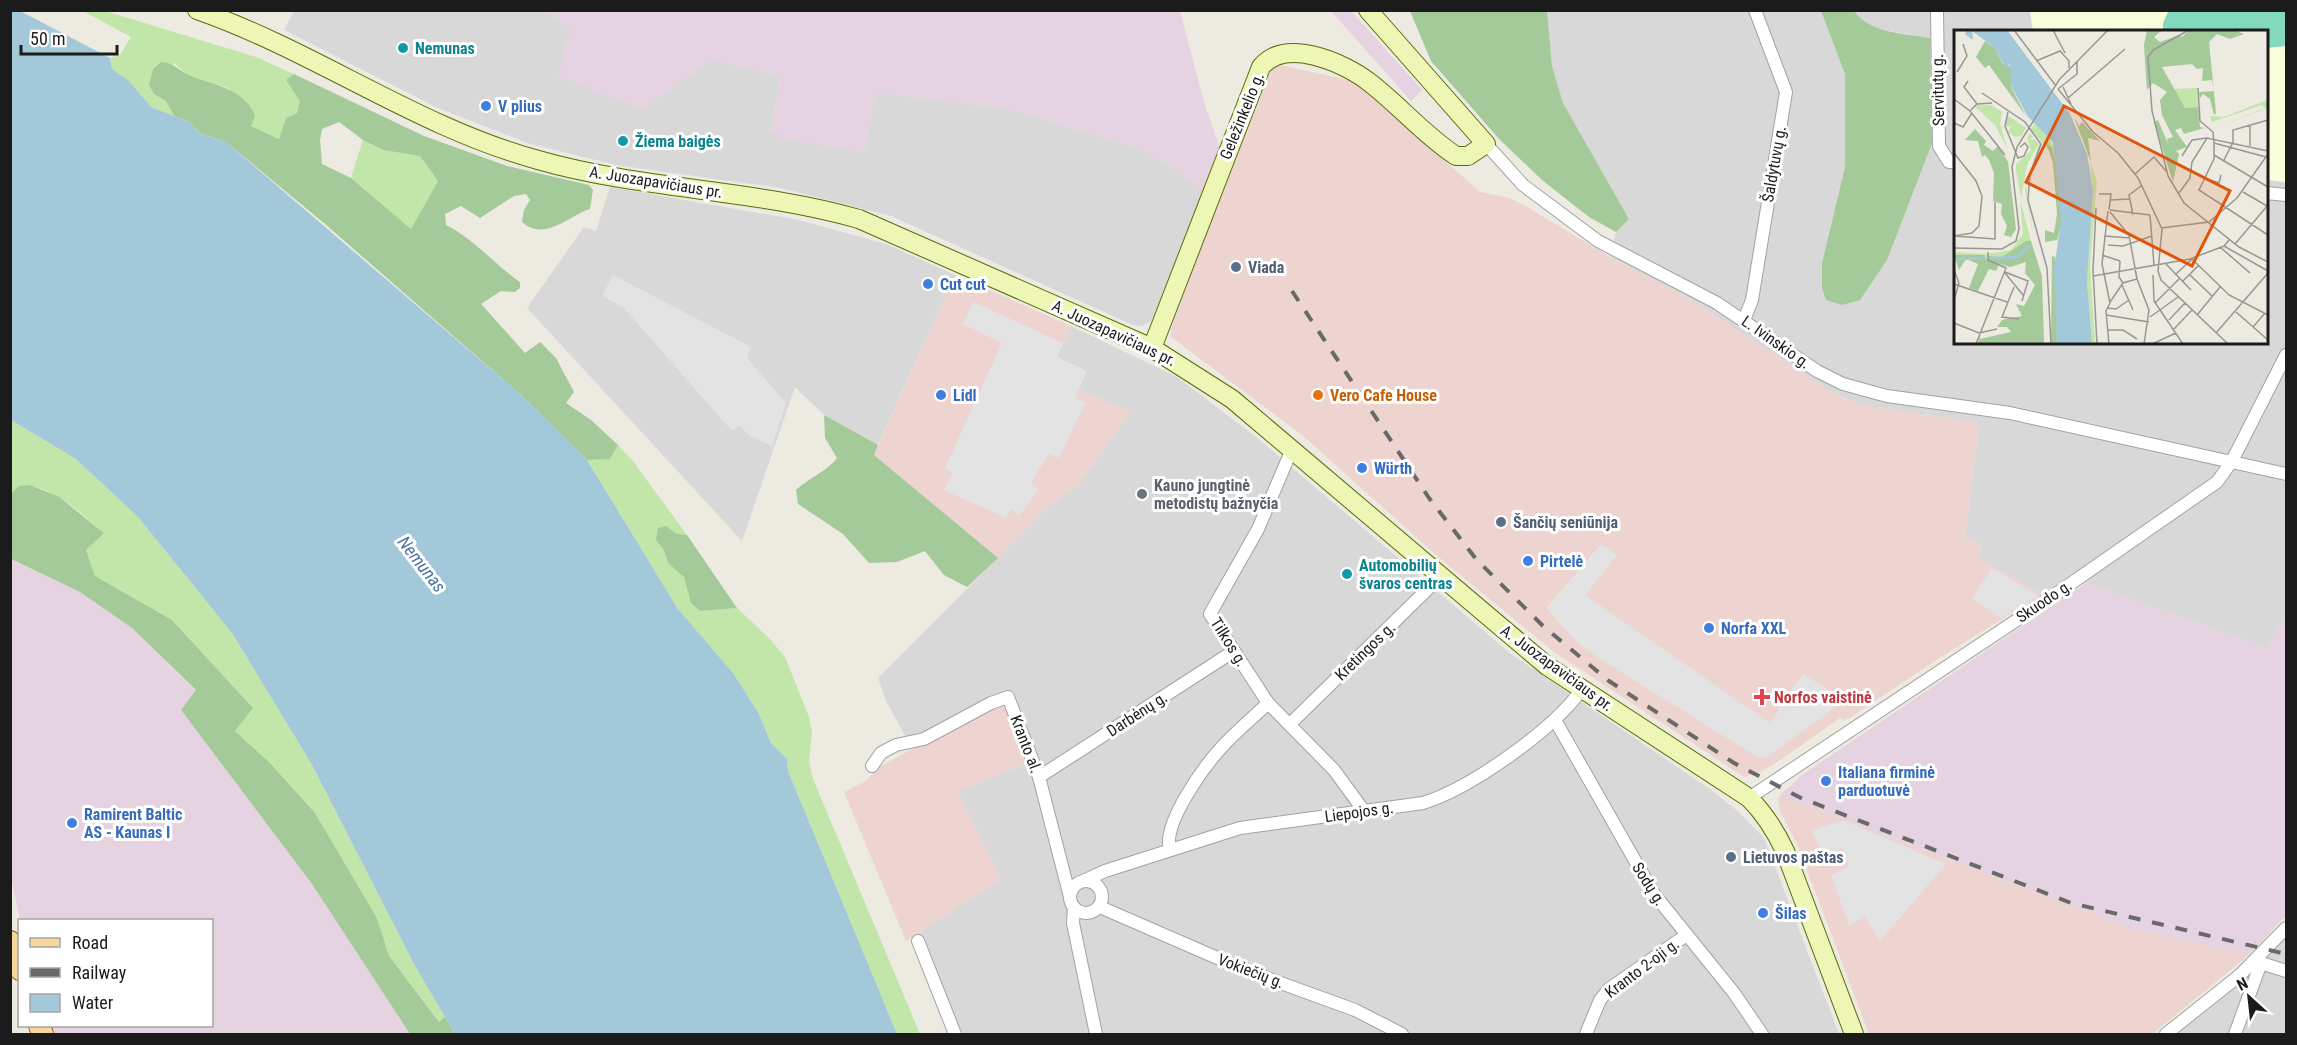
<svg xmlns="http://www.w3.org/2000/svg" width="2297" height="1045" viewBox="0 0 2297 1045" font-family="'Roboto Condensed',sans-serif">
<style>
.residential{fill:#d9d8d8;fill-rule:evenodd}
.commercial{fill:#edd4d1}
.industrial{fill:#e5d3e1}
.education{fill:#fafdda}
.grass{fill:#c2e5a9}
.forest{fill:#a3ca98;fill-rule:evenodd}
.pitch{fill:#82d9be}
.parking{fill:#e3e3e3}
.water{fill:#a3c8d9}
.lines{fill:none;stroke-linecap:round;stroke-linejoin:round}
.street-casing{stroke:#a2a2a2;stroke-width:14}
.secondary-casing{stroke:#596b0a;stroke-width:20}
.primary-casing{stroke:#8c6a07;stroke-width:22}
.street{stroke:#fff;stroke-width:12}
.secondary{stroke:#eef6b6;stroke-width:18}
.primary{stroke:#f7d69c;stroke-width:20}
.rail{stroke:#696969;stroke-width:4;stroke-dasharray:12 12;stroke-linecap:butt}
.culture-dot{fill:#0f9aa8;stroke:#fff;stroke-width:2}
.shop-dot{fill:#3f7fe0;stroke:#fff;stroke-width:2}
.service-dot{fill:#5c6f8a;stroke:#fff;stroke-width:2}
.food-dot{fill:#e8710a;stroke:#fff;stroke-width:2}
.worship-dot{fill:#6b7280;stroke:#fff;stroke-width:2}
.health-dot{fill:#e0444e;stroke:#fff;stroke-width:2}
.labels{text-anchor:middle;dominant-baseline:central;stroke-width:6;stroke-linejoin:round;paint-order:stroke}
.culture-label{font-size:16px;font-weight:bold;fill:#0d838f;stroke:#fff;text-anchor:start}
.street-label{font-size:16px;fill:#1b1b1b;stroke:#fff}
.shop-label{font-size:16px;font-weight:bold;fill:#366cbe;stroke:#fff;text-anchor:start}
.service-label{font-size:16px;font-weight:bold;fill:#4e5e75;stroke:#fff;text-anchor:start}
.food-label{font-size:16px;font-weight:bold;fill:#c56008;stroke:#fff;text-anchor:start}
.worship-label{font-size:16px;font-weight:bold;fill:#5b616d;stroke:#fff;text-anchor:start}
.health-label{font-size:16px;font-weight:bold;fill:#be3a42;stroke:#fff;text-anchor:start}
.water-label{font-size:18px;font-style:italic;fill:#4d73a6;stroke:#fff}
.inset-river{fill:none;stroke:#a3c8d9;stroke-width:3}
.inset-road{fill:none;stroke:#989792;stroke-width:1.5}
.view{fill:#de560d;fill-opacity:0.15;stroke:#de560d;stroke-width:3}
.inset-edge{fill:none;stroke:#1b1b1b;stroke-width:3}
</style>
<rect width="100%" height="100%" fill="#eceae1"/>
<g class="residential">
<polygon points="294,11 546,11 570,28 642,109 712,59 780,76 771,131 777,132 777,137 865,152 875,92 1011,109 1144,150 1188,178 1204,193 1151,321 1142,326 1133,325 891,216 781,188 616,165 527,143 438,108 284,30"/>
<path d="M 1547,11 L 1821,11 L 1845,74 L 1845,167 L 1822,263 L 1930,38 L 1877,29 L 1862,21 L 1854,11 L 2286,11 L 2286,614 L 2267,648 L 2086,583 L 2077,571 L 2042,594 L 1977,557 L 1983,547 L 1965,535 L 1979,423 L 1857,404 L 1828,390 L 1690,299 L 1610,257 L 1616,232 L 1629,219 L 1563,103 L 1552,66 ZM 1955,32 L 2266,32 L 2266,342 L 1955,342 Z"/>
<polygon points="610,187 799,220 886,244 955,275 878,445 824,415 795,387 742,541 527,308 584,227 596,231"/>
<polygon points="1071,326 1177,377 1256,437 1511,654 1711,790 1739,812 1764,838 1839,1034 954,1034 911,937 1001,879 957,791 1027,763 991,705 913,750 886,701 878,678 1047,508 1079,484 1130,412 1079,390 1057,357"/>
<polygon points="2286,928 2286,1034 2176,1034 2247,976"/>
</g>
<g class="commercial">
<polygon points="1281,65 1356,82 1480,192 1506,197 1524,205 1610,257 1690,299 1828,390 1857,404 1979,423 1965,535 1983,547 1977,557 2042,594 1938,659 1851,717 1845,720 1840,718 1773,765 1758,773 1744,777 1554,652 1436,555 1302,435 1171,337 1171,328 1215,212 1270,73 1273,68"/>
<polygon points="955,275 1071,326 1057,357 1087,371 1079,390 1130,412 1079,484 1047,508 998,558 874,455"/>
<polygon points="1004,704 1009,710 1027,763 957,791 1001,879 906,941 844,792 866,781 876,769 991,705"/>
<polygon points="1780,795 2132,929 2249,955 2152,1034 1869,1034 1798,846 1780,811 1778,800"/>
</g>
<g class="industrial">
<polygon points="546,11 1180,11 1204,102 1220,149 1204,193 1188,178 1144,150 1011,109 875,92 865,152 777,138 777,132 771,131 780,76 712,59 642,109 558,77 570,28"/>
<polygon points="1331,11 1351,11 1422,90 1411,101"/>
<polygon points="10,559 80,592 132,628 196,691 181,710 312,884 410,1034 53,1034 50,1026 212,1026 212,920 20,920 10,872"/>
<polygon points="2086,583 2267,648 2286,614 2286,915 2249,955 2132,929 1780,795 1802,775"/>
</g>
<polygon class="education" points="2030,11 2286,11 2286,182 2266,180 2266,32 2033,31"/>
<g class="grass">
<polygon points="83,11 105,11 256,57 294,74 286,80 300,101 297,113 286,118 279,139 251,126 228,88 188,75 174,63 154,94 166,101 174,116 151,107 128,80 112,69 110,58 120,55 131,37"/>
<polygon points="363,140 383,150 420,156 438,181 411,229 351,178"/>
<path d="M 11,420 L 76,459 L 138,517 L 232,633 L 311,763 L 414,964 L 445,1017 L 440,1023 L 389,956 L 377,918 L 315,813 L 270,763 L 235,731 L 252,707 L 172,620 L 95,576 L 86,550 L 103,532 C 82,515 37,469 11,494 Z"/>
<path d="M 618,445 L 632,460 L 687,535 L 677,534 L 664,550 C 670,568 677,565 684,577 C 692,590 686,598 700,611 L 737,608 L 769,638 L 785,657 L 809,717 L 812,733 L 809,761 L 813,779 L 920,1034 L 897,1034 L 788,771 L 787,759 L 771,743 L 759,714 L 733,673 L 678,609 L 587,460 L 610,459 Z"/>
</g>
<g class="forest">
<polygon points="1410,11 1547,11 1552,66 1563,103 1629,219 1616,232 1589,217 1542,180 1500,140 1431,61"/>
<path d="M 1821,11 L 1854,11 C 1871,34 1903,33 1930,38 L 1932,143 L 1887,260 L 1860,300 L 1842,305 L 1826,300 L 1822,288 L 1822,263 L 1845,167 L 1845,74 Z"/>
<path d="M 161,62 C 175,63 179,71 191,76 C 215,85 244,89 255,115 L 251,126 L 279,139 L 286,118 L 297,113 L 300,101 L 286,80 L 294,74 L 424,136 L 507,166 L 589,185 L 593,190 L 590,209 C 568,216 545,242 522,222 L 524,210 L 530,200 L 526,194 L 514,196 L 480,218 L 461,206 L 445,214 L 446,225 C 473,238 495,265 520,282 L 520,288 L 515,292 L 501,291 L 481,304 L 525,353 L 540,342 L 556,358 L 574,392 L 566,403 L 591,420 L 618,445 L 610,459 L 587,460 L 521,395 L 325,224 L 226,142 L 201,134 L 189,122 L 174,116 L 166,101 L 154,94 L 149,85 L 153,69 ZM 339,122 L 363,140 L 383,150 L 420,156 L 438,181 L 411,229 L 351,178 L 322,164 L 320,140 L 322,129 Z"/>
<path d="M 824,415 L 878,445 L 874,455 L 998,558 L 967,587 L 944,575 L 925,551 L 897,562 L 869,563 L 843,534 L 798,504 L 796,490 C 810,477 825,473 837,458 L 825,438 Z"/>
<polygon points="29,485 58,496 104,533 86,550 95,576 172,620 253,708 235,731 270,763 315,813 377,918 389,956 439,1022 445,1017 455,1034 410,1034 312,884 181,710 196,690 132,628 80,592 11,559 11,494 19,486"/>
<polygon points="666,526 677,534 687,535 737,608 700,611 691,603 684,577 668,563 664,550 656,540 658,528"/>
</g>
<polygon class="pitch" points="2169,10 2286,11 2286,46 2266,48 2266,32 2163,31 2163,23"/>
<g class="parking">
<polygon points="613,275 751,347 747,358 786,403 772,446 748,435 740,425 732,431 624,308 602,296"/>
<polygon points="973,302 1063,343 1057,357 1087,371 1075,398 1085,403 1059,458 1049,454 1031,482 1039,489 1019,516 1011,509 1006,518 944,490 953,472 945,468 1002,343 963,324"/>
<polygon points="1601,544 1617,555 1585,595 1770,723 1778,712 1779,703 1804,674 1835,695 1838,705 1766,758 1759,758 1597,657 1579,644 1546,608"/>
<polygon points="1992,568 2038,595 2001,618 1972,598"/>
<polygon points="1843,820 1946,864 1880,941 1865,917 1849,925 1831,875 1849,866 1842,848 1822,855 1812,830"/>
</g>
<polygon class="water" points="18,10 110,58 112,69 128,80 151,107 189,122 201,134 226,142 521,395 587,460 678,609 733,673 759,714 771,743 787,759 788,771 897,1034 455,1034 414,964 311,763 232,633 138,517 76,459 11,420 10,11"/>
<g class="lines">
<g class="street-casing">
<g id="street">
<polyline points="1937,10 1939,146 1949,162 1955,162"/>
<polyline points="1486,144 1523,185 1598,241 1717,303 1817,371 1843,384 1887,396 2010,413 2286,474"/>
<polyline points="2266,193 2286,195"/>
<polyline points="1744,320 1752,300 1786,92 1755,10"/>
<polyline points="1292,449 1258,529 1210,614 1268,703 1334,770 1364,811"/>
<polyline points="1555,720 1654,894 1734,993 1762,1034"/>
<polyline points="1290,724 1440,577"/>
<polyline points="872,766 881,753 896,745 924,739 991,703 1008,697 1039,777 1070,897"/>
<polyline points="1039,777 1234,651"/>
<polyline points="1749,798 2050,598 2217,482 2232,461 2286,355"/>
<path d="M 1170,850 C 1162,824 1203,768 1221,748 C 1235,732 1253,718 1268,703"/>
<circle cx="1086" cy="897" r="16"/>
<path d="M 1083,881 L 1105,871 L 1240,828 L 1423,803 C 1471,788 1553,730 1582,689"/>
<polyline points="1100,907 1245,970 1355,1010 1402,1034"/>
<polyline points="1074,908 1073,923 1096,1034"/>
<polyline points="918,941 955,1034"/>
<polyline points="2257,959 2261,963 2286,971"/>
<polyline points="1586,1034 1600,1000 1609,989 1685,936"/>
<polyline points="2166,1034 2240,975 2286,928"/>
<polyline points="2235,1034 2261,963"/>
</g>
</g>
<g class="secondary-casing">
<g id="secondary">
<path d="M 197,10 C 315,51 417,127 538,160 C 643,190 754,189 859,219 L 1152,348 L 1232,399 L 1547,666 L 1749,798 C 1765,814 1775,830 1785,851 L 1854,1034"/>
<path d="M 1152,348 L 1261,67 C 1285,37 1343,62 1369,82 C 1399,105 1424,135 1456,156 L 1468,156 L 1486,144 L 1368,10"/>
</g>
</g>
<g class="primary-casing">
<g id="primary">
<polyline points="10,941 20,970"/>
<polyline points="39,1026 43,1034"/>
</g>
</g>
<use href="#street" class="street"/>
<use href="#secondary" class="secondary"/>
<use href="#primary" class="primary"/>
<polyline class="rail" points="1292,291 1429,498 1476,559 1543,626 1609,681 1734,763 1801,798 2071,903 2286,954"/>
</g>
<g class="culture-dot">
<circle cx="403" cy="48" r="6"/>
<circle cx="623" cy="141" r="6"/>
<circle cx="1347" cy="574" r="6"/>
</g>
<g class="shop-dot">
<circle cx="486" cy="106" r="6"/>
<circle cx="928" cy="284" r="6"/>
<circle cx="941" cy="395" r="6"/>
<circle cx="1362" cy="468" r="6"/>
<circle cx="1528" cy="561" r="6"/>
<circle cx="1709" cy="628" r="6"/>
<circle cx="1826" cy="781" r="6"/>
<circle cx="72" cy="823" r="6"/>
<circle cx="1763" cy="913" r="6"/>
</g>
<g class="service-dot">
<circle cx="1236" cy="267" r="6"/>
<circle cx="1501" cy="522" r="6"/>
<circle cx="1731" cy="857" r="6"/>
</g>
<circle class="food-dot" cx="1318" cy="395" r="6"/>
<circle class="worship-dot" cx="1142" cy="494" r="6"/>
<path class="health-dot" d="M1759 688h6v6h6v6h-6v6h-6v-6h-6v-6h6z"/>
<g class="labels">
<g class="culture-label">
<text x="415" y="48">Nemunas</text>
<text x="635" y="141">Žiema baigės</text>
<text x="1359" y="565">Automobilių<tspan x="1359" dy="18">švaros centras</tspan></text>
</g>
<g class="street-label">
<text transform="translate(1938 90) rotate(-91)">Servitutų g.</text>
<text transform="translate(1242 116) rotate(-68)">Geležinkelio g.</text>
<text transform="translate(1774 164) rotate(-80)">Šaldytuvų g.</text>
<text transform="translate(656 182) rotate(9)">A. Juozapavičiaus pr.</text>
<text transform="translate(1114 333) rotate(25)">A. Juozapavičiaus pr.</text>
<text transform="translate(1776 342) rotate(35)">L. Ivinskio g.</text>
<text transform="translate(2044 601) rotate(-34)">Skuodo g.</text>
<text transform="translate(1229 642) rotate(58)">Tilkos g.</text>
<text transform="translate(1365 651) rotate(-44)">Kretingos g.</text>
<text transform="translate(1557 668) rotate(36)">A. Juozapavičiaus pr.</text>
<text transform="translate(1137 714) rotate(-33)">Darbėnų g.</text>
<text transform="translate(1026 744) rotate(69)">Kranto al.</text>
<text transform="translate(1359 812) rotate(-8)">Liepojos g.</text>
<text transform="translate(1649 884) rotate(57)">Sodų g.</text>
<text transform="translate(1642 968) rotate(-37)">Kranto 2-oji g.</text>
<text transform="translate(1251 971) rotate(21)">Vokiečių g.</text>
</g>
<g class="shop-label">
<text x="498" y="106">V plius</text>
<text x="940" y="284">Cut cut</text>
<text x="953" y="395">Lidl</text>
<text x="1374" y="468">Würth</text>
<text x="1540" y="561">Pirtelė</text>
<text x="1721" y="628">Norfa XXL</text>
<text x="1838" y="772">Italiana firminė<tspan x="1838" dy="18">parduotuvė</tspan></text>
<text x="84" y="814">Ramirent Baltic<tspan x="84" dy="18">AS - Kaunas I</tspan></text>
<text x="1775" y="913">Šilas</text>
</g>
<g class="service-label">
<text x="1248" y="267">Viada</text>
<text x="1513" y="522">Šančių seniūnija</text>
<text x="1743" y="857">Lietuvos paštas</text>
</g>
<g class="food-label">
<text x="1330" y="395">Vero Cafe House</text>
</g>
<g class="worship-label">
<text x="1154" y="485">Kauno jungtinė<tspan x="1154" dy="18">metodistų bažnyčia</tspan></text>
</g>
<g class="health-label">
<text x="1774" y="697">Norfos vaistinė</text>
</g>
<g class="water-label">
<text transform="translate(422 564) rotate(52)">Nemunas</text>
</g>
</g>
<g transform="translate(1954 30)">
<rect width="314" height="314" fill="#eceae1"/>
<path d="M 243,58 L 244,77 L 231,78 L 219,59 ZM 313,70 L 313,78 L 266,96 L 311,78 L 308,75 L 258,92 L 256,86 L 270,87 ZM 24,75 L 37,75 L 48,82 L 46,93 L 53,118 L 41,95 L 21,77 ZM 55,86 L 72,98 L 67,106 L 61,107 L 54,102 L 58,95 L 53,97 L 51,92 ZM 82,92 L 101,118 L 104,166 L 100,127 L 77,99 ZM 76,103 L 79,107 L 75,109 L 80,109 L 86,114 L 72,156 L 80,210 L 71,159 L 85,113 L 73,135 L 67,168 L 62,141 L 62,134 L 77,121 L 73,108 ZM 136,131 L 143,152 L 136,235 L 141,313 L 138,313 L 133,252 L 139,160 ZM 66,169 L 77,211 L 48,227 L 1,226 L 0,222 L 33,224 L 57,220 L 69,204 Z" fill="#c2e5a9"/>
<path d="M 193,0 L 208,0 L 200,7 L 206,12 L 225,5 L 228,7 L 236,0 L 280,0 L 290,4 L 276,9 L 263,4 L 255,12 L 262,83 L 260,85 L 256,69 L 249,64 L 246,68 L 245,62 L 260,61 L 258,50 L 248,51 L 249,38 L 243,39 L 238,34 L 208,37 L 231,78 L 244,77 L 246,97 L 250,98 L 230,104 L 227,98 L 221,100 L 233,117 L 222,121 L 225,124 L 219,152 L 200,92 L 204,90 L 215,116 L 213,109 L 219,107 L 208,85 L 206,70 L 213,62 L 199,53 L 193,60 L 190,15 ZM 31,11 L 41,18 L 49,34 L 58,37 L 57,57 L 72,86 L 35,35 L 31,38 L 22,27 ZM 120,87 L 125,96 L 128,92 L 146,111 L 134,108 L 137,132 ZM 21,99 L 32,111 L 30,115 L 39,121 L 44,116 L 54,132 L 62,199 L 57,207 L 50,205 L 53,196 L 47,184 L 48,174 L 39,171 L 40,143 L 35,130 L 31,125 L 28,127 L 24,111 L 11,110 ZM 92,112 L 98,118 L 102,136 L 108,191 L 103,210 L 91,212 L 91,200 L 100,203 L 103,184 L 99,133 ZM 72,211 L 77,211 L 88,246 L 90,313 L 24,313 L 26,304 L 26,309 L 57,302 L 53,297 L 43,297 L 48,290 L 68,286 L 62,274 L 70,276 L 81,255 L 71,243 L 72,232 L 56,237 L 45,234 L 42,241 L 35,239 L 24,261 L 15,258 L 24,234 L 12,229 L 5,240 L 0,225 L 30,225 L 34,230 L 34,226 L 48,227 ZM 98,226 L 101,227 L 103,313 L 97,313 Z" fill="#a3ca98"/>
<path d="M 13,0 L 53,0 L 116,84 L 133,124 L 139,160 L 133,252 L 138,313 L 103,313 L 100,239 L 107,191 L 99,112 L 74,87 L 57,56 L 56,34 L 52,38 L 41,18 L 18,1 L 19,10 L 11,4 Z" fill="#a3c8d9"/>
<path class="inset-river" d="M 0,229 L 32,228M 36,229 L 63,227 L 76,215"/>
<path class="inset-road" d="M 60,0 L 102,56M 99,0 L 111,23M 235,0 L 199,20 L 194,27 L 198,81 L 214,146 L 230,173 L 285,217 L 314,232M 82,31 L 106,21 L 115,31 L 115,38M 3,42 L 13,26 L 9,14M 14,51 L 10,57 L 23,74M 109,57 L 117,74M 244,58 L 246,91 L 259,102 L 260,113 L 260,129 L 245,160 L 314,205M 104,59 L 139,102 L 164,123 L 184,148 L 208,199 L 204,241 L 207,250 L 274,314M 104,59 L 123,44 L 123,31M 28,63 L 71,92 L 87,114 L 76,144 L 74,170 L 93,238 L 97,314M 114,68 L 171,19M 0,69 L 16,81 L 51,125M 16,81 L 23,74 L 38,73M 54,82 L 51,96 L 64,128 L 70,126 L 74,117 L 71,113 L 66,117M 0,93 L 9,97 L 18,83M 296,95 L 296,116M 260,113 L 312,127M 0,123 L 22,151 L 28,166 L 25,196 L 18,203 L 0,206M 260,125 L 314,157M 228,126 L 238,110 L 253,108M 270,130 L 279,112 L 279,100 L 314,90M 181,144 L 200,127 L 212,141M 250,148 L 265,153 L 267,145M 289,162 L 313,176M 225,163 L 236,148 L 238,132 L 253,108 L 314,121M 145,164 L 157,164 L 155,180M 157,170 L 175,169M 142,178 L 139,240 L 143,314M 156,180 L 196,185M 154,181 L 148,234 L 156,273 L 152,281 L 155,314M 156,182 L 175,205 L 183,249 L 195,280 L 190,314M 179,185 L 175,165 L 187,156M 196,185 L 200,235M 207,198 L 255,192 L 283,168 L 314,124M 0,206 L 41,209 L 41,172M 150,206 L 176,208M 281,214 L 314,175M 154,215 L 169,216 L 198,206M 270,216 L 314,241M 266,217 L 296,243M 0,218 L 48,219 L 62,211 L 65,199 L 58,137 L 63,117 L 105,50 L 154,0M 148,225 L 166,231M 238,229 L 275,265 L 314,285M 166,231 L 165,247 L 169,253M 212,234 L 237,260M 0,240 L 5,253 L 0,270M 51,242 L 74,251 L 68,271M 51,243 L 69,265M 199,245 L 200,271 L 229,314M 221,245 L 238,229M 236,245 L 258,266M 139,246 L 236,229 L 270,216 L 275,210M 228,252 L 245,235M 0,254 L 53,272M 168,255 L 179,280M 60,257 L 48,287 L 65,289M 156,272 L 169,253 L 183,249M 201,273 L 225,249M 153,278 L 162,279 L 175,270M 282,282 L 314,310M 152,285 L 195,292M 243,285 L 266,257M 196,287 L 224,267M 215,290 L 231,273M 0,293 L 25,303 L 43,299M 299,297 L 311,283M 220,299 L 238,280M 153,300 L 169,300 L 183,309M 262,303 L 314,243M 22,314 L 52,238 L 34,230 L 34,222M 198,314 L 222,303"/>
<path class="view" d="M 110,76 L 276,161 L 238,236 L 72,152 Z"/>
<rect width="314" height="314" class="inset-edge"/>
</g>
<rect width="2297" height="1045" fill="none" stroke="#1b1b1b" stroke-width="24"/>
<rect x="18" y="919" width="195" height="108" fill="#ffffff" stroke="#a4a4a4" stroke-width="1.5"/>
<rect x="30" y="938" width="30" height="9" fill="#f7d69c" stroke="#a4a4a4" stroke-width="1.5"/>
<text x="72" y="949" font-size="18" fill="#1b1b1b">Road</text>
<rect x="30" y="968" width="30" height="9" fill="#696969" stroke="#a4a4a4" stroke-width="1.5"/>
<text x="72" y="979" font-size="18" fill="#1b1b1b">Railway</text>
<rect x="30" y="994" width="30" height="18" fill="#a3c8d9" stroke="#a4a4a4" stroke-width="1.5"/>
<text x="72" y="1009" font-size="18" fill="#1b1b1b">Water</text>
<g transform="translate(2249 997) rotate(333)" stroke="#ffffff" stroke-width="4.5" paint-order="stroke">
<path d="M0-4.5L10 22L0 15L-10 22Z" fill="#1b1b1b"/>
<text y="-9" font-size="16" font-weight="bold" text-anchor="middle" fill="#1b1b1b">N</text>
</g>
<path d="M21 45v9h96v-9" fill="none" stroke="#1b1b1b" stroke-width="3"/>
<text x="30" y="45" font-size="18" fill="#1b1b1b" stroke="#ffffff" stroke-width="4.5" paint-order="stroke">50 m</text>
</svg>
